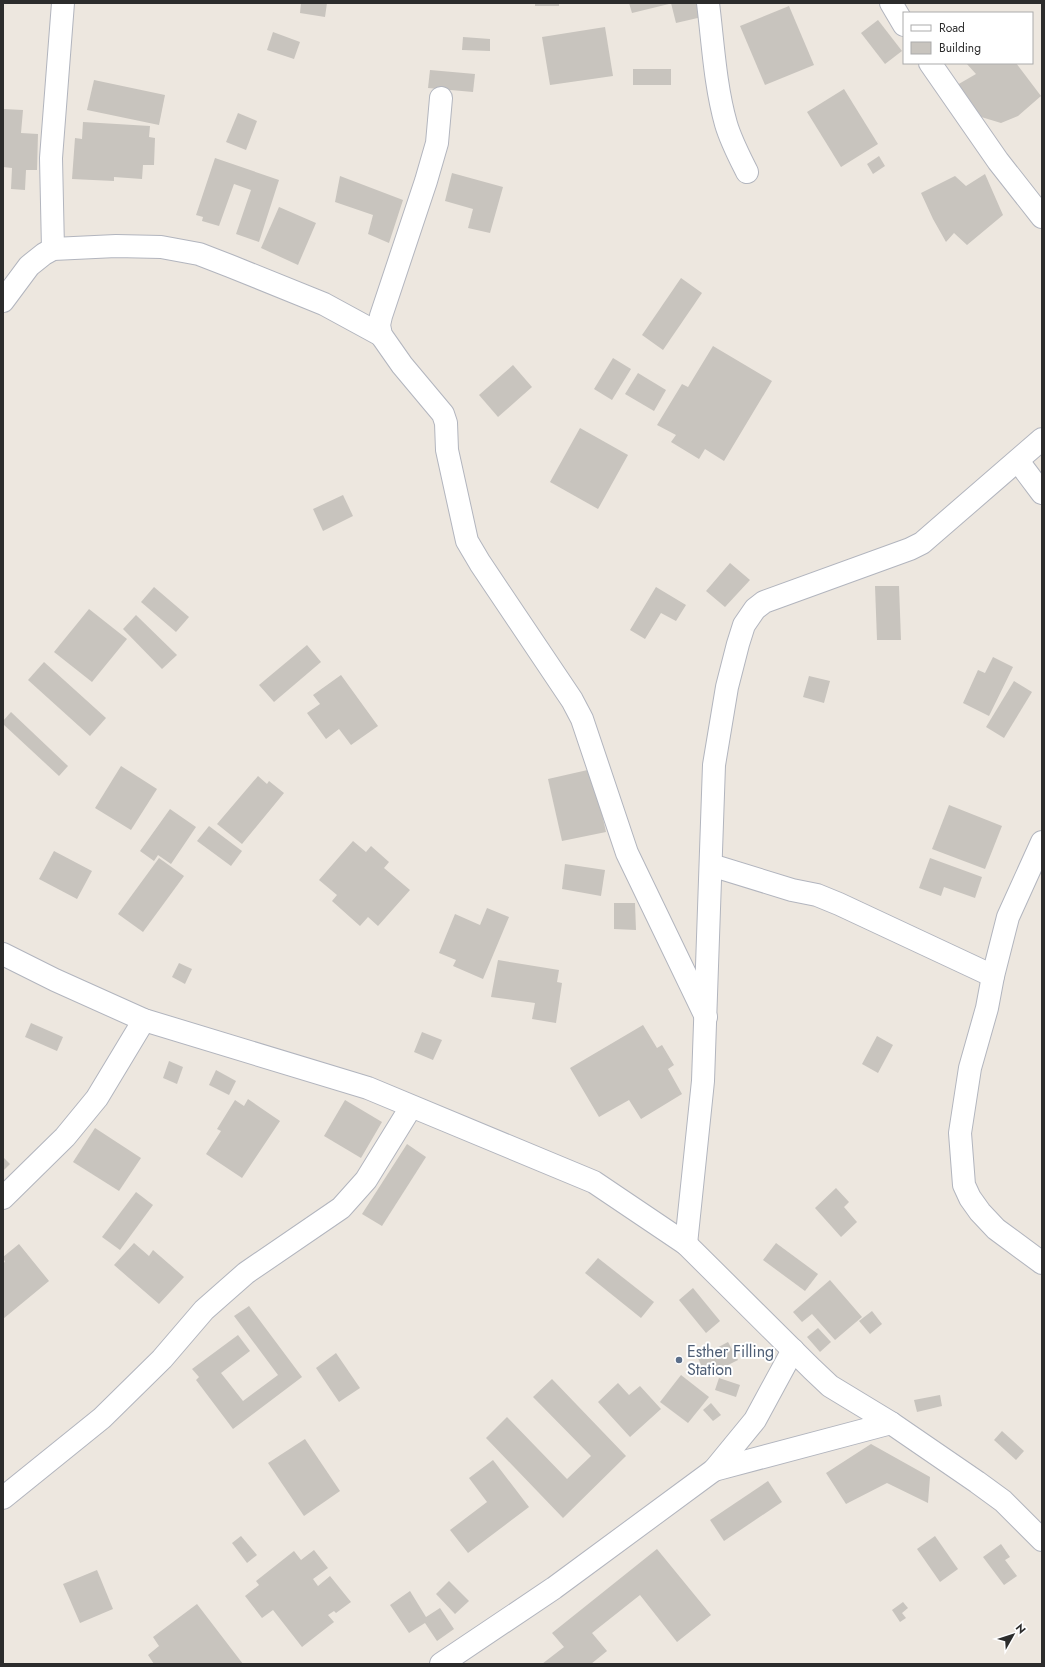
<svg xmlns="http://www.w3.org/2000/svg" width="1045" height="1667" viewBox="0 0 1045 1667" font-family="Jost,sans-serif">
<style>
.building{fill:#c8c4be}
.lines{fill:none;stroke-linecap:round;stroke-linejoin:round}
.minor-casing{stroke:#b2b5be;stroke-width:24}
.minor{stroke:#fff;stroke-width:22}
.service-dot{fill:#5c6f8a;stroke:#fff;stroke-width:1.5}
.labels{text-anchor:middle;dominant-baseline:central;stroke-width:4;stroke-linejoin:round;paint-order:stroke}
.service-label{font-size:16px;fill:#4e5e75;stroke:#fff;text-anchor:start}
</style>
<rect width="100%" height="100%" fill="#ede7df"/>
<g class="building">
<polygon points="301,3 327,3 325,17 300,13"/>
<rect x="535" y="3" width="24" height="3"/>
<polygon points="629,3 669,3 669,4 632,13"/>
<polygon points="671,3 698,3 702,17 676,23"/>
<polygon points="789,6 814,65 765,85 740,26"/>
<polygon points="878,20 902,51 885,64 861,33"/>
<polygon points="605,27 613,76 550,85 542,37"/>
<polygon points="273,32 300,42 294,59 267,50"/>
<polygon points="463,37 490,39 490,51 462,50"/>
<polygon points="966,63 1016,63 1041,96 1018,116 1001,123 978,116 957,85 976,74"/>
<rect x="633" y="69" width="38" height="16"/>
<polygon points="430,70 475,74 473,92 428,88"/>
<polygon points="94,80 165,95 159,125 87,110"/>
<polygon points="844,89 878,144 841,167 807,112"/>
<polygon points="3,109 23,110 21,133 38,134 37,170 26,170 25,190 11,189 12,168 3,167"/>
<polygon points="238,113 257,121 246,150 226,142"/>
<polygon points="83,122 150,126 149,137 155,138 154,165 143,165 142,179 114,177 114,181 72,179 75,138 82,139"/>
<polygon points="879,156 885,166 873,174 867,164"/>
<polygon points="215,158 279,180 259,242 236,234 251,190 234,184 219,226 202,221 203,217 196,215"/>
<polygon points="452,173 503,187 490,233 468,228 473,209 445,201"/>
<polygon points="985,174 1003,215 967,245 954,233 946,242 933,219 921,193 955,176 966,186"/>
<polygon points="340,176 403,200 389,243 368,234 373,215 335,202"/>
<polygon points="279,207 316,223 298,265 261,248"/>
<polygon points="681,278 702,293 663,350 642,335"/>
<polygon points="713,346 772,381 724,461 705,449 699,459 671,442 676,435 657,425 682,384 688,387"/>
<polygon points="613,358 631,369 612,400 594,389"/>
<polygon points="513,365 532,387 498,417 479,395"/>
<polygon points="638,373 666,390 654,411 625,394"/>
<polygon points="580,428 628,455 598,509 550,482"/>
<polygon points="343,495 353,516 323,531 313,509"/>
<polygon points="730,563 750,580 725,607 706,591"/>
<polygon points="875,586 899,586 901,640 877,640"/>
<polygon points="154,587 189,617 176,632 141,602"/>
<polygon points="656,587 686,605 676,621 661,613 645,639 630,630"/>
<polygon points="89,609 127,639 92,682 54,652"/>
<polygon points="136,615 177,655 162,669 123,629"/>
<polygon points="307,645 321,662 274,702 259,685"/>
<polygon points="993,657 1013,667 989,716 963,703 978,670 985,673"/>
<polygon points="44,662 106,718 90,736 28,680"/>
<polygon points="341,675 378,726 351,745 339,729 326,739 307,713 320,704 313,695"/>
<polygon points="809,676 830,681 824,703 803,697"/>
<polygon points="1014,681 1032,692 1004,738 986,727"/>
<polygon points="11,712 68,766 59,776 3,724 3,721"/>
<polygon points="121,766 157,789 131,830 95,808"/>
<polygon points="592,769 606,832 562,841 548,779"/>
<polygon points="258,776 267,784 269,781 284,793 242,844 217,824"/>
<polygon points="949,805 1002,826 985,869 932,849"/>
<polygon points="170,809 196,827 171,864 158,855 154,861 140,851"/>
<polygon points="209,826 242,851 231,866 197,841"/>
<polygon points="353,841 366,852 371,846 389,862 384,868 410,890 378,926 368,917 360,926 332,901 337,895 319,880"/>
<polygon points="54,851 92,871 77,899 39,879"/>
<polygon points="159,858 184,876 143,932 118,914"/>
<polygon points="930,858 982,877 975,898 944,887 941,896 919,888"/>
<polygon points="565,864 605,870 601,896 562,889"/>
<polygon points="614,903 635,903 636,930 614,929"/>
<polygon points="487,908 509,917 483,979 453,966 456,960 439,953 455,914 480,925"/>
<polygon points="498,960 559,970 557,982 562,983 556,1023 532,1019 535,1003 491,997"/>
<polygon points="179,963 192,969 185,984 172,977"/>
<polygon points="31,1023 63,1037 57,1051 25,1037"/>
<polygon points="643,1025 657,1048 662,1045 674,1065 668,1069 682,1094 641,1119 629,1100 599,1117 570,1068"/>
<polygon points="422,1032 442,1040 433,1060 414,1052"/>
<polygon points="877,1036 893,1045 878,1073 862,1064"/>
<polygon points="169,1061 183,1067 177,1084 163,1078"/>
<polygon points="216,1070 236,1081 229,1095 209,1085"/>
<polygon points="248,1099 280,1121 242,1178 206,1154 221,1131 217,1129 235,1100 244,1106"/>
<polygon points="345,1100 382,1122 361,1158 324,1136"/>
<polygon points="95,1128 141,1158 119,1191 73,1162"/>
<polygon points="407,1144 426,1157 382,1226 362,1214"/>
<polygon points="3,1157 10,1164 3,1171"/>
<polygon points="836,1188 849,1202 844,1207 857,1222 841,1237 815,1208"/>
<polygon points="136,1192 153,1205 120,1250 102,1237"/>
<polygon points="134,1243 149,1256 153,1250 184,1277 159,1304 114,1265"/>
<polygon points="776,1243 818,1274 805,1291 763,1260"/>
<polygon points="19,1244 49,1281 3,1319 3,1263 5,1262 3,1257"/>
<polygon points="598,1258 654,1302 641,1318 585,1273"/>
<polygon points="830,1280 862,1317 835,1340 812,1314 802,1322 793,1312"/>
<polygon points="693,1288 720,1321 706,1333 679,1300"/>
<polygon points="249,1306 302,1377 233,1429 196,1380 199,1377 192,1369 238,1335 250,1351 221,1373 243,1401 278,1375 234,1316"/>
<polygon points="872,1311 882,1324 870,1334 859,1321"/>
<polygon points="818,1328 831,1342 820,1352 807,1337"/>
<polygon points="728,1342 738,1360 706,1376 698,1358"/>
<polygon points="336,1353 360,1388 339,1402 316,1368"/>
<polygon points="681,1375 709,1397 688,1423 660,1402"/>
<polygon points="719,1378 740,1385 736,1397 715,1390"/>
<polygon points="552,1379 626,1456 563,1518 486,1438 507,1417 567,1479 591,1456 533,1397"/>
<polygon points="618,1383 629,1395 640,1386 661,1409 630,1437 598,1402"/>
<polygon points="940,1395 942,1406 917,1412 914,1400"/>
<polygon points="711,1403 721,1415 713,1421 703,1410"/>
<polygon points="1002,1431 1024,1451 1016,1460 994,1440"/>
<polygon points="305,1439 340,1491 304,1516 268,1463"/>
<polygon points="871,1444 930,1477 928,1503 887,1483 846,1504 826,1473"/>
<polygon points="493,1460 529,1507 468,1553 450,1530 487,1502 469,1478"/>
<polygon points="768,1481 782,1502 724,1541 710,1520"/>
<polygon points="241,1536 257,1555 247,1563 232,1543"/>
<polygon points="935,1536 958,1569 940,1582 917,1549"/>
<polygon points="1001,1544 1010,1557 1005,1560 1017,1576 1004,1585 983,1557"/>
<polygon points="657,1549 711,1615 677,1642 640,1595 592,1633 607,1651 591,1664 542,1664 564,1647 552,1633"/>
<polygon points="314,1550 328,1568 313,1579 318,1586 330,1576 351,1602 336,1613 334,1611 328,1615 334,1622 302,1647 273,1610 262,1618 245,1596 259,1585 256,1581 294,1551 301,1560"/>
<polygon points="97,1570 113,1609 80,1623 63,1584"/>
<polygon points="449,1581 469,1601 455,1614 436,1594"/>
<polygon points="410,1591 426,1617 440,1608 454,1629 437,1641 425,1623 409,1633 390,1605"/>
<polygon points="903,1602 908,1608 902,1613 906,1618 900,1622 892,1610"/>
<polygon points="197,1604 243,1664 154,1664 148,1655 159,1646 153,1637"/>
</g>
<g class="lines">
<g class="minor-casing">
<g id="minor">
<path d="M 708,3 C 713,43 715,85 726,124 C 731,141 739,156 747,172"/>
<polyline points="891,3 904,25"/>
<polyline points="930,63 998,161 1042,217"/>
<polyline points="441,98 437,143 426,181 381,316 379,325 381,335 402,365 443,414 446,423 447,450 467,541 480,563 572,700 582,719 627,853 706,1017"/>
<polyline points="53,249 51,158 63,3"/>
<polyline points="3,301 29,266 44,254 53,249 116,246 161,247 199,254 230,266 324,304 381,335"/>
<polyline points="1018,461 1042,493"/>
<polyline points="1042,842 1008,917 993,976 987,1008 970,1068 960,1133 964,1185 970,1198 980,1212 996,1229 1042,1263"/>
<polyline points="711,865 792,890 817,895 839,904 993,976"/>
<polyline points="3,954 55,980 144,1020 368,1088 594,1182 686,1244 812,1369 830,1386 891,1423 977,1482 1003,1501 1042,1540"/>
<polyline points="3,1198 65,1137 97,1098 144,1020"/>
<polyline points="686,1244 703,1081 714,765 727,687 738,644 744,625 755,609 764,602 910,549 922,543 1042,439"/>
<polyline points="714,1470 891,1423"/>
<polyline points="3,1498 102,1418 162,1359 204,1310 246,1273 341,1208 366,1180 411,1107"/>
<polyline points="441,1664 554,1588 714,1470 755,1420 793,1350"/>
</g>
</g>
<use href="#minor" class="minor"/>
</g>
<circle class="service-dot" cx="679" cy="1360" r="4"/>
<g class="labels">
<g class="service-label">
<text x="687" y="1351">Esther Filling<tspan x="687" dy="18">Station</tspan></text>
</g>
</g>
<rect width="1045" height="1667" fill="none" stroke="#2c2c2c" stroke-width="8"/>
<rect x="903" y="12" width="130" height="52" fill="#ffffff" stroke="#ababab"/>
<rect x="911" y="25" width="20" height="6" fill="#ffffff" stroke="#ababab"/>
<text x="939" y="32" font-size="12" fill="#2c2c2c">Road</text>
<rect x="911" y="42" width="20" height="12" fill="#c8c4be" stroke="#ababab"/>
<text x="939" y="52" font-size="12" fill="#2c2c2c">Building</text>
<g transform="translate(1013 1635) rotate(51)" stroke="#ffffff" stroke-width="3" paint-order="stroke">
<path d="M0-3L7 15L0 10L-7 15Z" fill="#2c2c2c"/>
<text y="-6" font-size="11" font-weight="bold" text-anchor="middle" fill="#2c2c2c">N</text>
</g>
</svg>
